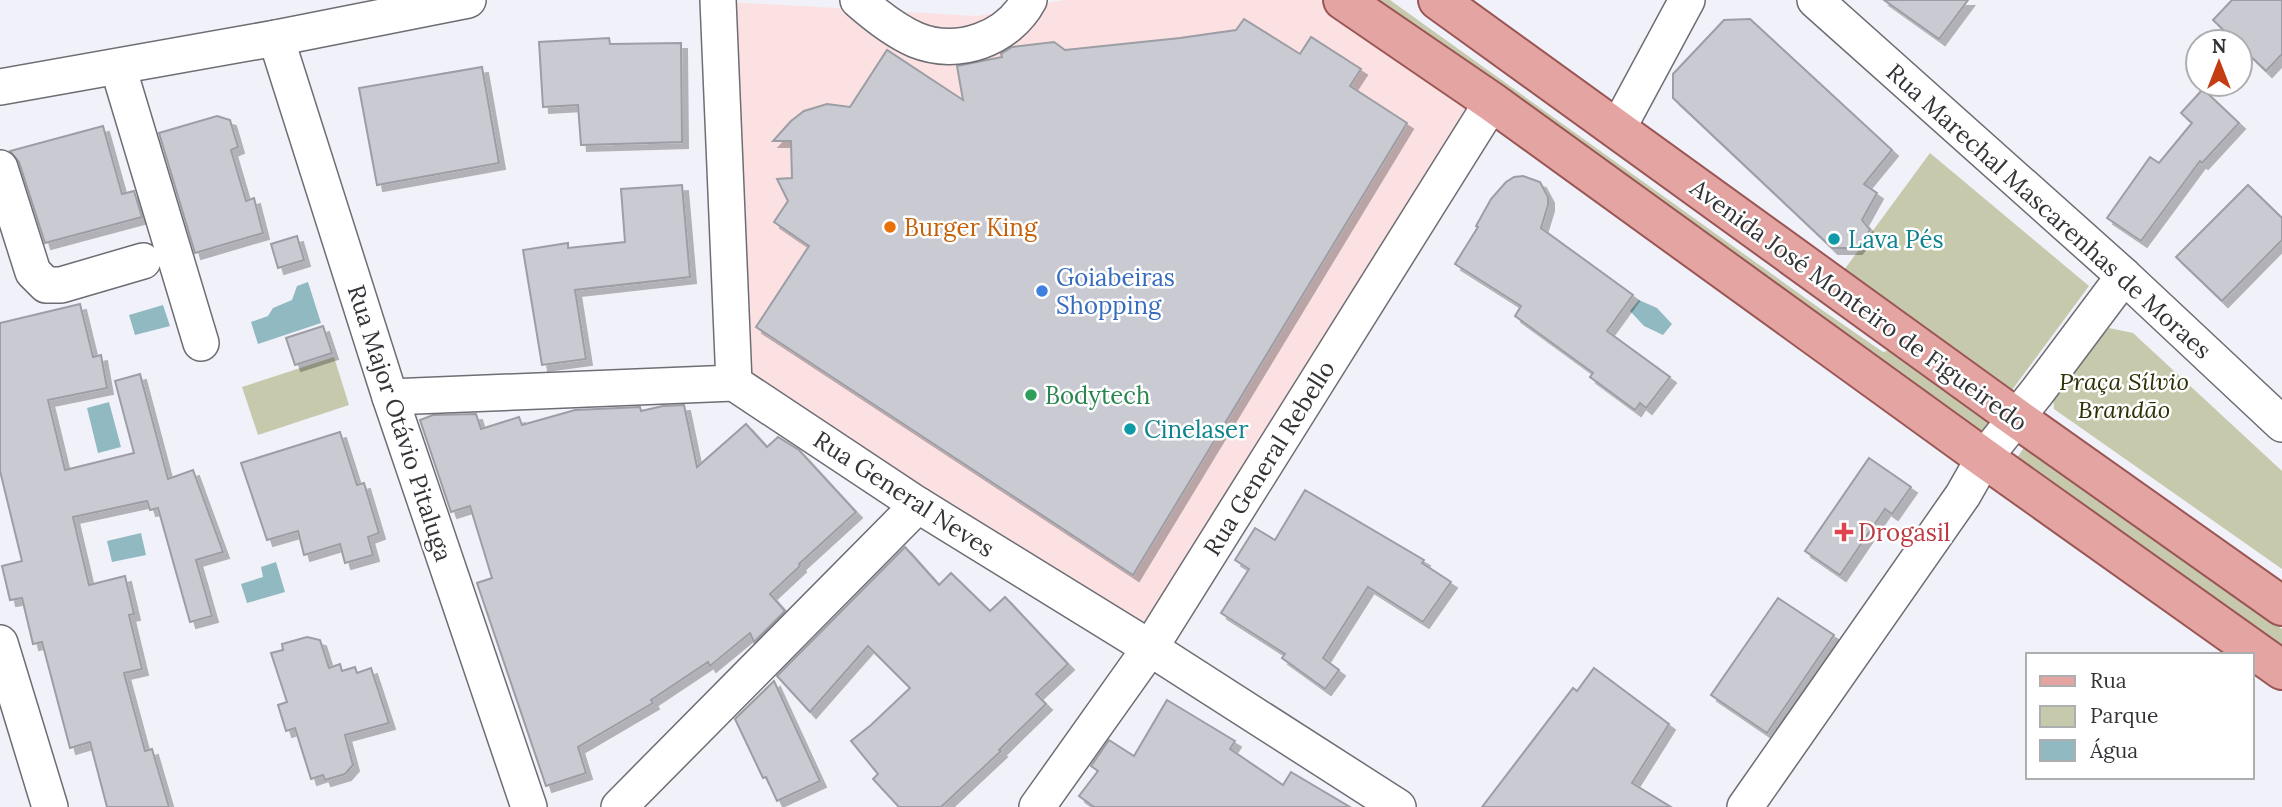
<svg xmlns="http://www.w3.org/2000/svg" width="2282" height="807" viewBox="0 0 2282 807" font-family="Lora,serif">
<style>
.commercial{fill:#fce1e3}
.green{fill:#c7c9ac}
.water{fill:#90b9c1}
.building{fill:#cacad3;stroke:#9d9da5;stroke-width:2;filter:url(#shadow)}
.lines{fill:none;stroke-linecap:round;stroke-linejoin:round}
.minor-casing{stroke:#6d6d74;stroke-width:38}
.major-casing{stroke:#9a5654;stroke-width:42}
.minor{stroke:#fff;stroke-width:35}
.major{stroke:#e4a4a2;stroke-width:38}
.food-dot{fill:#e8710a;stroke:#fff;stroke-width:2.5}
.culture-dot{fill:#0f9aa8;stroke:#fff;stroke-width:2.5}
.shop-dot{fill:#3f7fe0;stroke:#fff;stroke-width:2.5}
.leisure-dot{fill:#2e9e5b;stroke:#fff;stroke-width:2.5}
.health-dot{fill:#e0444e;stroke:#fff;stroke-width:2.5}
.labels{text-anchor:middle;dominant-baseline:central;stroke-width:5;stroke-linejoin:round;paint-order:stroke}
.street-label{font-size:24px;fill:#333437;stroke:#fff}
.food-label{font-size:24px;fill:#c56008;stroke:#fff;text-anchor:start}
.culture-label{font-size:24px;fill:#0d838f;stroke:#fff;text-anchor:start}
.shop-label{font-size:24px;fill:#366cbe;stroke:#fff;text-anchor:start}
.park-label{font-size:24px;font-style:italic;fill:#303106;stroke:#fff}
.leisure-label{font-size:24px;fill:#27864d;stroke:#fff;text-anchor:start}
.health-label{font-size:24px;fill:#be3a42;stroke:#fff;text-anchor:start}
</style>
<defs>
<filter id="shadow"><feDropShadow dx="6" dy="6" stdDeviation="0" flood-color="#0004"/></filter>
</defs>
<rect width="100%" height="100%" fill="#f1f1fa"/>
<polygon class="commercial" points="1064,0 1320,0 1479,103 1147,635 747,376 729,2 977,16"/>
<g class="green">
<polygon points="1369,0 1390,0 1822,310 1883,352 1892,350 1990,422 1991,426 1986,441"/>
<polygon points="1930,153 2089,286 2012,390 1844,270"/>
<polygon points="2109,328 2133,333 2282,471 2282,569 2054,409 2053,396"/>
<polygon points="334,357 349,405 258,435 242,387"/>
<polygon points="2025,446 2282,629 2282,647 2017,458"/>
</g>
<g class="water">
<polygon points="308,282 321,323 258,344 251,322 268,316 273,308 292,300 297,286"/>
<polygon points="1639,300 1657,308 1672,324 1663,335 1644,326 1630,311"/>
<polygon points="163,305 170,326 135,335 129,315"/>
<polygon points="109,402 121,447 98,453 87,408"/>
<polygon points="141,533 146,555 112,562 107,541"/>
<polygon points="276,562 285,592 247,603 241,584 263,577 261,567"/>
</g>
<g class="building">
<polygon points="1884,0 1968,0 1939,39"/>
<polygon points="2232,0 2282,0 2282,54 2266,71 2240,46 2240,42 2236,42 2213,20"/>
<polygon points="1244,19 1300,54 1311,37 1361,69 1350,86 1407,123 1133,575 756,327 809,246 774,222 788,201 777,179 792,178 791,141 773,141 791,121 804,111 827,104 850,107 887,50 963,100 957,66 1002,57 1001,54 1012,47 1054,42 1065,50 1180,38 1236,30"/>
<polygon points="1750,19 1892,150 1864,184 1877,193 1862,220 1870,230 1856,248 1832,248 1673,98 1673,74 1724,20"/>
<polygon points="609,38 610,44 681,43 682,142 581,145 578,105 543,107 539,42"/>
<polygon points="482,67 499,163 377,185 359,88"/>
<polygon points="2203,89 2239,123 2202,163 2200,161 2141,241 2107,218 2150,157 2159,163 2192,123 2181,113"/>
<polygon points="217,116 230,120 238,147 231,150 246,201 254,198 263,233 195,253 159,133"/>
<polygon points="103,126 122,194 134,191 142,217 45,243 19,162 10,151"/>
<polygon points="1523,176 1540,182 1548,197 1548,205 1541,228 1633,295 1607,331 1670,377 1646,408 1640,403 1635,410 1590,377 1593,373 1515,316 1521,306 1455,264 1478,227 1476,226 1491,199 1506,182 1514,177"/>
<polygon points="682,185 690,277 575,290 586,359 542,365 523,250 568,243 568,248 625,242 621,189"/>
<polygon points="2248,185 2282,218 2282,240 2222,301 2176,257"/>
<polygon points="297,236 304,260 278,268 271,244"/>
<polygon points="80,304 93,357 101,355 107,388 48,400 65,470 134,453 115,381 140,374 168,479 193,470 223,552 196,560 212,616 190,622 158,508 150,510 147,501 73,517 89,585 125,576 134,614 129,615 142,669 124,673 145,751 152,749 169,807 107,807 90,742 70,748 42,642 33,644 22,598 10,600 2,566 22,561 0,471 0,323"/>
<polygon points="323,326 332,353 295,365 286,338"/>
<polygon points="684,405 697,467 746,424 767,447 778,437 799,450 856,512 799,564 800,566 770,594 785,611 754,642 750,633 710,666 708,662 651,700 653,703 578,747 586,773 546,786 477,583 492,578 470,506 451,512 420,420 433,415 476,414 481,429 519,417 522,425 575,410 640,407 641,411 663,406"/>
<polygon points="340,432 357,485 364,483 379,533 368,537 373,555 345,563 340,544 304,555 298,531 267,540 241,463"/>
<polygon points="1869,458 1911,487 1892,514 1885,509 1840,575 1805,551"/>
<polygon points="1305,490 1424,560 1422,563 1451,582 1423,622 1368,587 1323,658 1339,670 1325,689 1282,658 1285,654 1221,613 1249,569 1235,560 1255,528 1275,540"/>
<polygon points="905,547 939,585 951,573 990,611 1005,597 1068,664 1036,694 1046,704 999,750 1001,751 941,807 899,807 873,779 878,774 851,741 871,725 910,688 868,646 810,712 777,676"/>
<polygon points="1778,598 1834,635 1767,733 1711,695"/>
<polygon points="307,637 320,640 329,668 340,664 342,671 355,667 357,673 371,668 389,723 345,735 353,765 345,774 325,780 323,775 311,779 295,728 286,731 278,705 287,702 271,653 283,650 282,644"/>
<polygon points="1594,668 1669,724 1632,783 1671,807 1482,807 1573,688 1577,691"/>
<polygon points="774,681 820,781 777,801 766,777 763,778 735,719"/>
<polygon points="1167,700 1235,741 1230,749 1283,785 1291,772 1350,807 1094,807 1079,796 1098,771 1091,766 1109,740 1134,756"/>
</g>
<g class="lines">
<g class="minor-casing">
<g id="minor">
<polyline points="718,0 734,383 918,505 1150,648 1398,807"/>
<path d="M 858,0 C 875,15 895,31 916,40 C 958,57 1008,39 1029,0"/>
<polyline points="1815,0 2124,276 2282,424"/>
<polyline points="276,38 390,397 529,807"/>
<polyline points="118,67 201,343"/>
<polyline points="0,87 276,38 468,0"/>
<polyline points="1617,130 1687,0"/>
<polyline points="0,168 33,272 46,285 61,285 143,261"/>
<polyline points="390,397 734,383"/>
<polyline points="0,643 50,807"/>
<polyline points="619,807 918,505"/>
<polyline points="1037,807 1150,648 1492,102"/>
<polyline points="1745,807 1963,495 1984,458 2037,392 2124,276"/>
</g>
</g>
<g class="major-casing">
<g id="major">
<polyline points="1343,0 1492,102 1984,458 2282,670"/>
<polyline points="1438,0 2015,417 2282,606"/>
</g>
</g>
<use href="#minor" class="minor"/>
<use href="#major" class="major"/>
</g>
<circle class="food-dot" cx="890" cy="227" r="7"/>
<g class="culture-dot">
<circle cx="1834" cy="239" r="7"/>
<circle cx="1130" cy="429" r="7"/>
</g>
<circle class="shop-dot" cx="1042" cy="291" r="7"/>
<circle class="leisure-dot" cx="1031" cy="395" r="7"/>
<path class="health-dot" d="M1840.5 521.5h7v7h7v7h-7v7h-7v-7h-7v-7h7z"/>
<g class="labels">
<g class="street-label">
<text transform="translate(2049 211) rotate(42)">Rua Marechal Mascarenhas de Moraes</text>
<text transform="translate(1859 305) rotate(36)">Avenida José Monteiro de Figueiredo</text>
<text transform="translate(400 423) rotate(72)">Rua Major Otávio Pitaluga</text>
<text transform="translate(1269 458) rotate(-58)">Rua General Rebello</text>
<text transform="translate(904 494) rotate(33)">Rua General Neves</text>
</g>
<g class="food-label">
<text x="904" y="227">Burger King</text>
</g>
<g class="culture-label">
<text x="1848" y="239">Lava Pés</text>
<text x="1144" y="429">Cinelaser</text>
</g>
<g class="shop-label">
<text x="1056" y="277">Goiabeiras<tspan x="1056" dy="28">Shopping</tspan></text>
</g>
<g class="park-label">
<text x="2124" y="381">Praça Sílvio<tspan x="2124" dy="28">Brandão</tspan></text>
</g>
<g class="leisure-label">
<text x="1045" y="395">Bodytech</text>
</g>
<g class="health-label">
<text x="1858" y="532">Drogasil</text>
</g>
</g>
<rect x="2026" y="653" width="228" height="126" fill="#ffffff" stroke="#adaeaf" stroke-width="2"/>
<rect x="2040" y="676" width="35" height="10" fill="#e4a4a2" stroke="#adaeaf" stroke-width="2"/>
<text x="2090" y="688" font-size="21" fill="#333437">Rua</text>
<rect x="2040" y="706" width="35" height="21" fill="#c7c9ac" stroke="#adaeaf" stroke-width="2"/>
<text x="2090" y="723" font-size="21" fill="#333437">Parque</text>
<rect x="2040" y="740" width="35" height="21" fill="#90b9c1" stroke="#adaeaf" stroke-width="2"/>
<text x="2090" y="758" font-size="21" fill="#333437">Água</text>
<g transform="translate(2219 63)"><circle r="33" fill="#ffffff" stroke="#adaeaf" stroke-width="2"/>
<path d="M0-5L12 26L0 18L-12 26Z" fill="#c43c11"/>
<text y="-10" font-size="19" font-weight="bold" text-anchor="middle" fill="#333437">N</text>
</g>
</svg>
